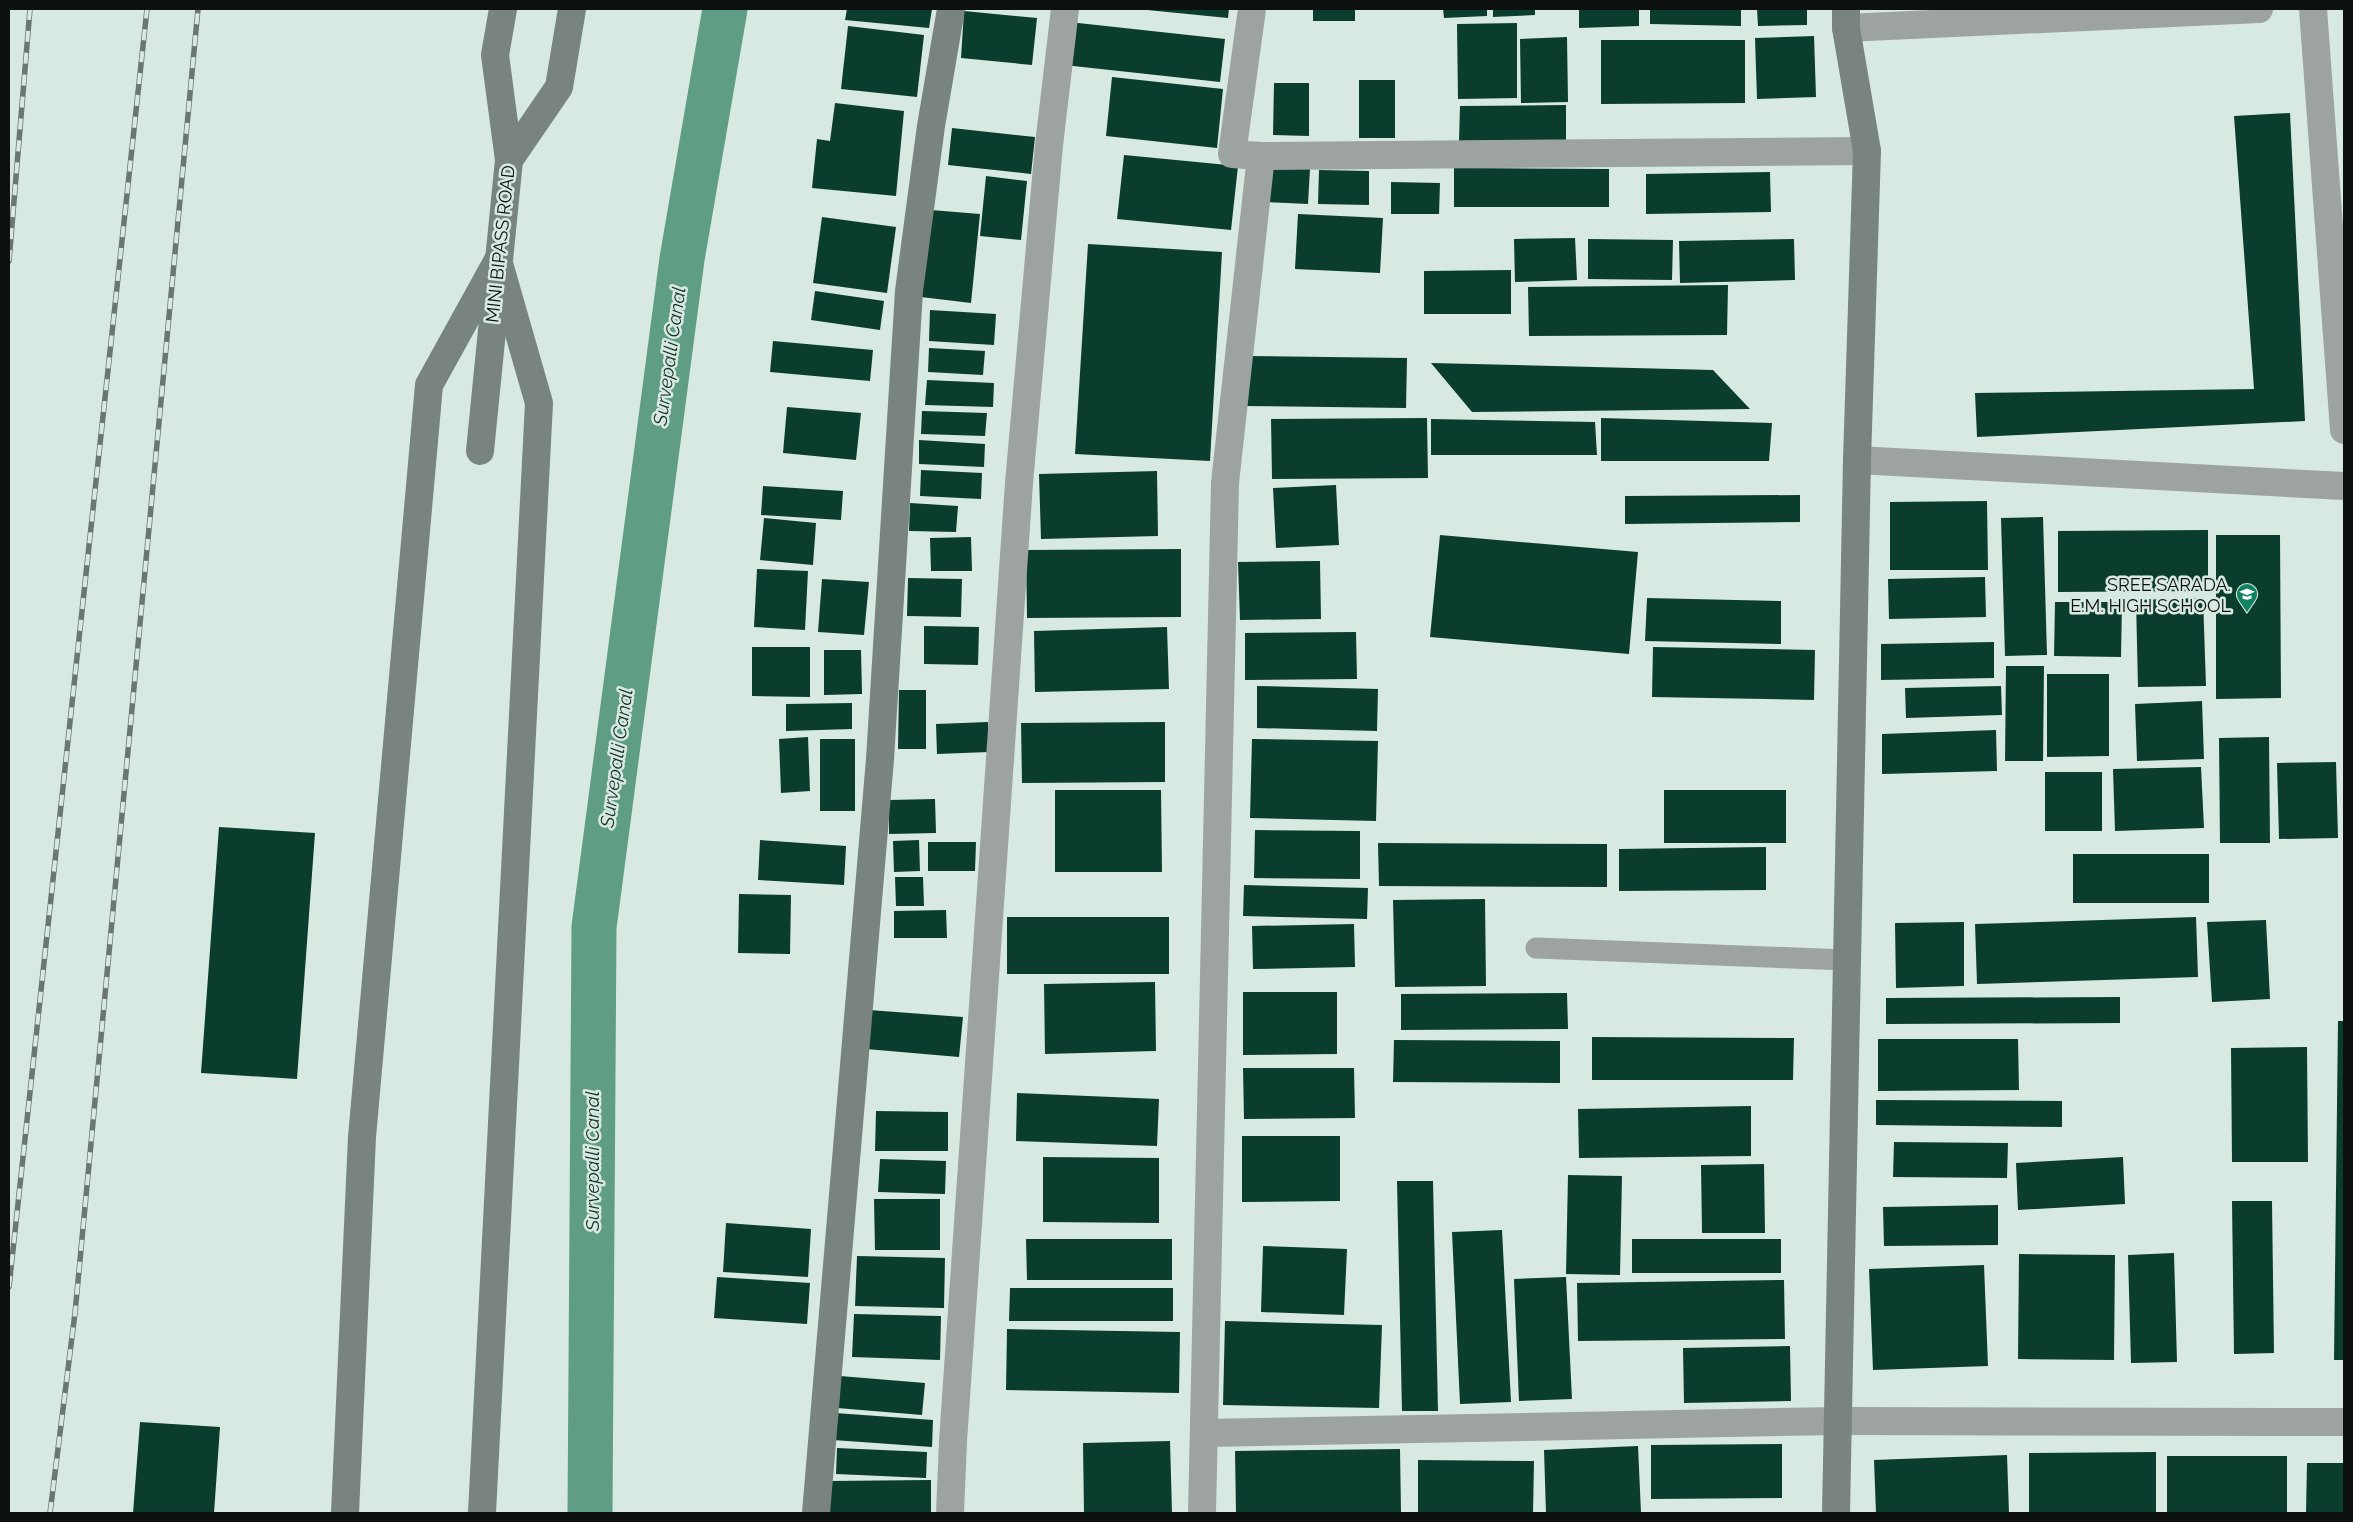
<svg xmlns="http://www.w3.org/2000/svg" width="2353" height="1522" viewBox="0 0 2353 1522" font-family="Raleway,sans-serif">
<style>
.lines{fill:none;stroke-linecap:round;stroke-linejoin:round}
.canal{stroke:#5f9e84;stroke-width:45}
.building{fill:#0a3d2d}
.lane{stroke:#9ca3a0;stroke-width:21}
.street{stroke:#9ca3a0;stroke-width:28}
.secondary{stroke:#79847f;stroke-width:28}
.rail-casing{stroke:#6b7671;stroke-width:5.5}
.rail{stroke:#d8e9e1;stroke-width:4;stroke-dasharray:11;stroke-linecap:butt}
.labels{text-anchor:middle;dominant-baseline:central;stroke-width:5;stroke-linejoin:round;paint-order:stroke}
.street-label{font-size:18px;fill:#0c110f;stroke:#d8e9e1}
.poi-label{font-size:18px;fill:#0c110f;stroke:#d8e9e1;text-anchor:end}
.water-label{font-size:19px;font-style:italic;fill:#143226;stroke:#d8e9e1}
</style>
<rect width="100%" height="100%" fill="#d8e9e1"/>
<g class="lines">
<polyline class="canal" points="590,1513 594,927 682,259 725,9"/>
</g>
<g class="building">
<polygon points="847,9 932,9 929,28 845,20"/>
<polygon points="1137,9 1229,9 1228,18"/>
<rect x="1313" y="9" width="42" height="12"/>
<polygon points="1443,9 1487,9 1487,16 1444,18"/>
<polygon points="1493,9 1535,9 1535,15 1493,17"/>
<polygon points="1579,9 1639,9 1639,26 1579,28"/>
<polygon points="1650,9 1741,9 1741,26 1650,24"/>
<polygon points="1757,9 1807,9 1807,25 1758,26"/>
<polygon points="964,11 1037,18 1032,65 961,58"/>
<polygon points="1069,22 1225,39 1220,82 1064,65"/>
<polygon points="1517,23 1517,98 1458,99 1457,24"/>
<polygon points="848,26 924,35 917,97 841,89"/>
<polygon points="1814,36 1816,97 1757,99 1755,38"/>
<polygon points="1567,37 1568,102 1521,103 1520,39"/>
<polygon points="1601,40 1745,40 1745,103 1601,104"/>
<polygon points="1112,77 1223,89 1217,148 1106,136"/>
<rect x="1359" y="80" width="36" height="58"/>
<polygon points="1274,83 1309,83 1309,136 1273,135"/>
<polygon points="835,103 904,111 896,196 812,188 817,139 830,141"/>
<polygon points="1566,105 1566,140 1459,141 1460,106"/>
<polygon points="2290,113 2305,421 1977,437 1975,393 2254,389 2234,116"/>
<polygon points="952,128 1035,137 1031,174 948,165"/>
<polygon points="1124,155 1238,166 1231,230 1117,219"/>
<polygon points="1266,166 1310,168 1308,204 1265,202"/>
<polygon points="1454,168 1609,169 1609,207 1454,207"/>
<polygon points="1319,170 1369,171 1369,205 1318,204"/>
<polygon points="1770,172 1771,212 1646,214 1646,174"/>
<polygon points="986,176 1027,181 1021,240 980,236"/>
<polygon points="1391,182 1440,183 1439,214 1391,214"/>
<polygon points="931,210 980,214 971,303 921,297"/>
<polygon points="1298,214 1383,218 1380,273 1295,269"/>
<polygon points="822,217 896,227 887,293 813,283"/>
<polygon points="1575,238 1577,280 1515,282 1514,239"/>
<polygon points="1588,239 1673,240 1672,280 1588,279"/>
<polygon points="1794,239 1795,280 1680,283 1679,241"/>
<polygon points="1088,244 1222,252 1210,461 1075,454"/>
<polygon points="1511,270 1511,314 1424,314 1424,271"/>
<polygon points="1728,285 1727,335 1529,336 1528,287"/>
<polygon points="815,291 884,301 880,330 811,320"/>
<polygon points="930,310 996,314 994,345 929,341"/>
<polygon points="773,341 873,350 870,381 770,372"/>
<polygon points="929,348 985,351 983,375 928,372"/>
<polygon points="1244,356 1407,358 1406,408 1243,406"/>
<polygon points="1431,363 1713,370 1750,409 1472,412"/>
<polygon points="927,380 994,383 993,407 925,405"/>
<polygon points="787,407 861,413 856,460 783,453"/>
<polygon points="922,411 987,413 985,436 921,434"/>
<polygon points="1427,418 1428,478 1272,479 1271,419"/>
<polygon points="1601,418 1772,423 1769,461 1601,461"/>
<polygon points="1431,419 1595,422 1597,455 1431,455"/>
<polygon points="919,440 985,444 984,467 919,464"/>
<polygon points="921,470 982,473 981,499 920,496"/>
<polygon points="1157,471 1158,536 1041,539 1039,474"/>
<polygon points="1336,485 1339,545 1276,548 1273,488"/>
<polygon points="763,486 843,491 841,520 761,515"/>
<polygon points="1800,495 1800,522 1625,524 1625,496"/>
<polygon points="1987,501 1988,570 1890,570 1890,502"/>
<polygon points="910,503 958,506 956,532 909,531"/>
<polygon points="2043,517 2047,655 2005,656 2001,518"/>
<polygon points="764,518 816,523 813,565 760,560"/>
<polygon points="2208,530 2208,591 2058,592 2058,531"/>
<polygon points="1440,535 1638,552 1629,654 1430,637"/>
<polygon points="2216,535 2280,535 2281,698 2216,699"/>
<polygon points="971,537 972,571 931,571 930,538"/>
<polygon points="1181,549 1181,617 1027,618 1026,550"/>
<polygon points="1320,561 1321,619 1240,620 1238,562"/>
<polygon points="757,569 808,571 805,630 754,627"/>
<polygon points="1985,577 1986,617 1889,619 1888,579"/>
<polygon points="908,578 962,579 961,617 907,616"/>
<polygon points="822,579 869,582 864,635 818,632"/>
<polygon points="1647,598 1781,601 1781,644 1645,641"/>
<polygon points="2203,598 2206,686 2138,687 2136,600"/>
<polygon points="2055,602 2122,602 2121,657 2054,656"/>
<polygon points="924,626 979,627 978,665 924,664"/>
<polygon points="1167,627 1169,689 1035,692 1034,631"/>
<polygon points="1356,632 1357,679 1245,680 1245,633"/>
<polygon points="1994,642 1994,678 1881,680 1881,644"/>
<polygon points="752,647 810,647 810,697 752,696"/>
<polygon points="1653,647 1815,650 1814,700 1652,697"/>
<polygon points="824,650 861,650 862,694 824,695"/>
<polygon points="2006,666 2044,666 2043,761 2005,761"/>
<polygon points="2047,674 2109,674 2109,756 2047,757"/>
<polygon points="1257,686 1378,689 1377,731 1257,728"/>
<polygon points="2001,686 2002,715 1906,718 1905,688"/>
<polygon points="899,690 926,690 926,749 898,749"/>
<polygon points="2202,701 2204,759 2137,761 2135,704"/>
<polygon points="852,703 852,729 786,731 786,704"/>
<polygon points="988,722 989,752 937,754 936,724"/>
<polygon points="1165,722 1165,782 1022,783 1021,723"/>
<polygon points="1996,730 1997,771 1882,774 1882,734"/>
<polygon points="808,737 810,791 781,793 779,739"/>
<polygon points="2269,737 2270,843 2220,843 2219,738"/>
<rect x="820" y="739" width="35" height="72"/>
<polygon points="1252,739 1378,741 1376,821 1250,818"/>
<polygon points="2336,762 2338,838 2279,839 2277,763"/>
<polygon points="2201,767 2204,828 2115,831 2113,769"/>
<rect x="2045" y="772" width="57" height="59"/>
<polygon points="1055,790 1161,790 1162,872 1055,872"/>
<rect x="1664" y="790" width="122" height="53"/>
<polygon points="935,799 936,833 889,834 889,800"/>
<polygon points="219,827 315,833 297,1079 201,1073"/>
<polygon points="1255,830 1360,831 1360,879 1254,878"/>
<polygon points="760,840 846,846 844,885 758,880"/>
<polygon points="919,840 920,871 894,872 893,841"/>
<polygon points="928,842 976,842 975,871 928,871"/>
<polygon points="1378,843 1607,844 1607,887 1379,886"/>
<polygon points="1766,847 1766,890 1619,891 1619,849"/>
<rect x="2073" y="854" width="136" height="49"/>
<polygon points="895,877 923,877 924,906 896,906"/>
<polygon points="1244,885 1368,888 1367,919 1243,916"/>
<polygon points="739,894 791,895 790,954 738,953"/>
<polygon points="1485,899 1486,986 1395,987 1393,900"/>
<polygon points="946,910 947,938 894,938 894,911"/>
<rect x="1007" y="917" width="162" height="57"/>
<polygon points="2196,917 2198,977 1977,984 1975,924"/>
<polygon points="2266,920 2270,999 2212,1002 2207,922"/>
<polygon points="1964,922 1964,986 1896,988 1895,923"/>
<polygon points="1354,924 1355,967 1253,969 1252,926"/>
<polygon points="1155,982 1156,1051 1045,1054 1044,984"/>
<polygon points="1243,992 1337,992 1337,1054 1243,1055"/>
<polygon points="1567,993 1568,1029 1401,1030 1401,994"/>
<polygon points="2120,997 2120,1023 1886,1024 1886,998"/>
<polygon points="869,1010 963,1017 959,1057 866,1049"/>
<polygon points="2338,1021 2344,1021 2344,1360 2334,1360"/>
<polygon points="1592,1037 1794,1038 1793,1080 1592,1080"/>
<polygon points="1878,1039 2018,1039 2019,1090 1878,1091"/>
<polygon points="1394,1040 1560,1041 1560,1083 1393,1082"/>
<polygon points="2307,1047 2308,1162 2232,1162 2231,1048"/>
<polygon points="1243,1068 1354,1068 1355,1118 1244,1119"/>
<polygon points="1017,1093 1159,1099 1157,1146 1016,1141"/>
<polygon points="1876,1100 2062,1101 2062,1127 1876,1125"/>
<polygon points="1751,1106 1751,1156 1579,1158 1578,1109"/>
<polygon points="876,1111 948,1112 948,1151 875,1151"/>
<polygon points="1242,1136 1340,1136 1340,1201 1242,1202"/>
<polygon points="1894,1142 2008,1143 2007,1178 1893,1177"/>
<polygon points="1043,1157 1159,1158 1159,1223 1043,1222"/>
<polygon points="2123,1157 2125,1204 2018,1210 2016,1163"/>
<polygon points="880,1159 946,1161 945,1194 878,1192"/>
<polygon points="1764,1164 1765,1233 1702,1233 1701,1165"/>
<polygon points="1568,1175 1622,1176 1620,1275 1566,1274"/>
<polygon points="1397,1181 1433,1181 1438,1411 1402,1411"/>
<polygon points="874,1199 940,1199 940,1250 875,1250"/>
<polygon points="2232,1201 2272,1201 2274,1353 2234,1354"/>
<polygon points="1998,1205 1998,1245 1884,1246 1883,1207"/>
<polygon points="726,1223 811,1229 808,1277 723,1272"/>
<polygon points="1502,1230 1511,1402 1460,1404 1452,1232"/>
<polygon points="1026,1239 1172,1239 1172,1280 1027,1280"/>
<rect x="1632" y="1239" width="149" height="34"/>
<polygon points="1263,1246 1347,1249 1344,1315 1261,1312"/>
<polygon points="2174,1253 2177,1362 2131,1363 2128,1255"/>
<polygon points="2019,1254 2115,1255 2114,1360 2018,1359"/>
<polygon points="857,1256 945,1258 944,1308 855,1306"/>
<polygon points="1984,1265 1988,1366 1873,1370 1869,1269"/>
<polygon points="717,1277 810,1283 807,1324 714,1318"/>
<polygon points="1566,1277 1572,1399 1519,1401 1514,1279"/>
<polygon points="1784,1280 1785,1339 1578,1341 1577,1283"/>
<polygon points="1010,1288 1173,1288 1173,1321 1009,1321"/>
<polygon points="854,1314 941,1316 940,1360 852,1357"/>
<polygon points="1225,1321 1382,1325 1379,1408 1223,1405"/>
<polygon points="1007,1329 1180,1332 1179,1393 1006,1390"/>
<polygon points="1790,1346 1791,1401 1684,1403 1683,1348"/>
<polygon points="840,1376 925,1383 922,1415 837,1408"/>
<polygon points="835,1413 933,1420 932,1447 833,1440"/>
<polygon points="140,1422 220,1427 214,1513 133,1513"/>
<polygon points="1170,1441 1172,1513 1084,1513 1083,1443"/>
<polygon points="1782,1444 1782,1498 1651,1499 1651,1445"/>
<polygon points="1638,1446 1641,1513 1546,1513 1544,1450"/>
<polygon points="837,1448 927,1452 926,1478 836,1474"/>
<polygon points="1400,1449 1401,1513 1236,1513 1235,1451"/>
<polygon points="2156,1452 2156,1513 2029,1513 2029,1453"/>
<polygon points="2007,1455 2009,1513 1876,1513 1874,1460"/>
<rect x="2167" y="1456" width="120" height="57"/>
<polygon points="1418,1460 1534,1461 1533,1513 1418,1513"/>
<polygon points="2307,1463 2344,1463 2344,1513 2306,1513"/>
<polygon points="931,1480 931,1513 830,1513 829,1481"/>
</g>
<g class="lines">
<polyline class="lane" points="1536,948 1846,960"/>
<g class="street">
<polyline points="1252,9 1232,154 1261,156 1867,151"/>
<polyline points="2313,9 2344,430"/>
<polyline points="1846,28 2259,9"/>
<polyline points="1857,460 2344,486"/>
<polyline points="1205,1433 1836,1421 2344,1422"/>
<polyline points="950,1513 953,1441 1019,483 1049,145 1065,9"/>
<polyline points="1202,1513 1225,483 1261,156"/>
</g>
<g class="secondary">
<polyline points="509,160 559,87 572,9"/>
<polyline points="480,451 509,160 495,55 503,9"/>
<polyline points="345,1513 362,1137 429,385 498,260"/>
<polyline points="482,1513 539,403 498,260"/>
<polyline points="816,1513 880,759 909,291 931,126 951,9"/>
<polyline points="1836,1513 1857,460 1867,151 1846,28 1846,9"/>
</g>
<g class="rail-casing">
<g id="rail">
<polyline points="9,261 30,9"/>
<polyline points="9,1287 147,9"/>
<polyline points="50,1513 75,1313 198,9"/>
</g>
</g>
<use href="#rail" class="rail"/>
</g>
<defs>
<g id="school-pin" transform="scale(1.125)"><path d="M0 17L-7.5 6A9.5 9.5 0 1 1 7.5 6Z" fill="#118261" stroke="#d8e9e1"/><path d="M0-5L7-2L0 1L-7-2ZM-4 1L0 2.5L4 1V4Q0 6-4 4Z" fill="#fff"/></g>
</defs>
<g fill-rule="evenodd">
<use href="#school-pin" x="2247" y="594"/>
</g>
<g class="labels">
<g class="street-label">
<text transform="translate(500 244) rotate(-84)">MINI BIPASS ROAD</text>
</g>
<g class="poi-label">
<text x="2231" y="584">SREE SARADA.<tspan x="2231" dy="21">E.M. HIGH SCHOOL</tspan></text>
</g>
<g class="water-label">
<text transform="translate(669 356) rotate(-82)">Survepalli Canal</text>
<text transform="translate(616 758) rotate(-82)">Survepalli Canal</text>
<text transform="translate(592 1161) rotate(-90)">Survepalli Canal</text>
</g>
</g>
<rect width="2353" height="1522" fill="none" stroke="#0c110f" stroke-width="20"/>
</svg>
